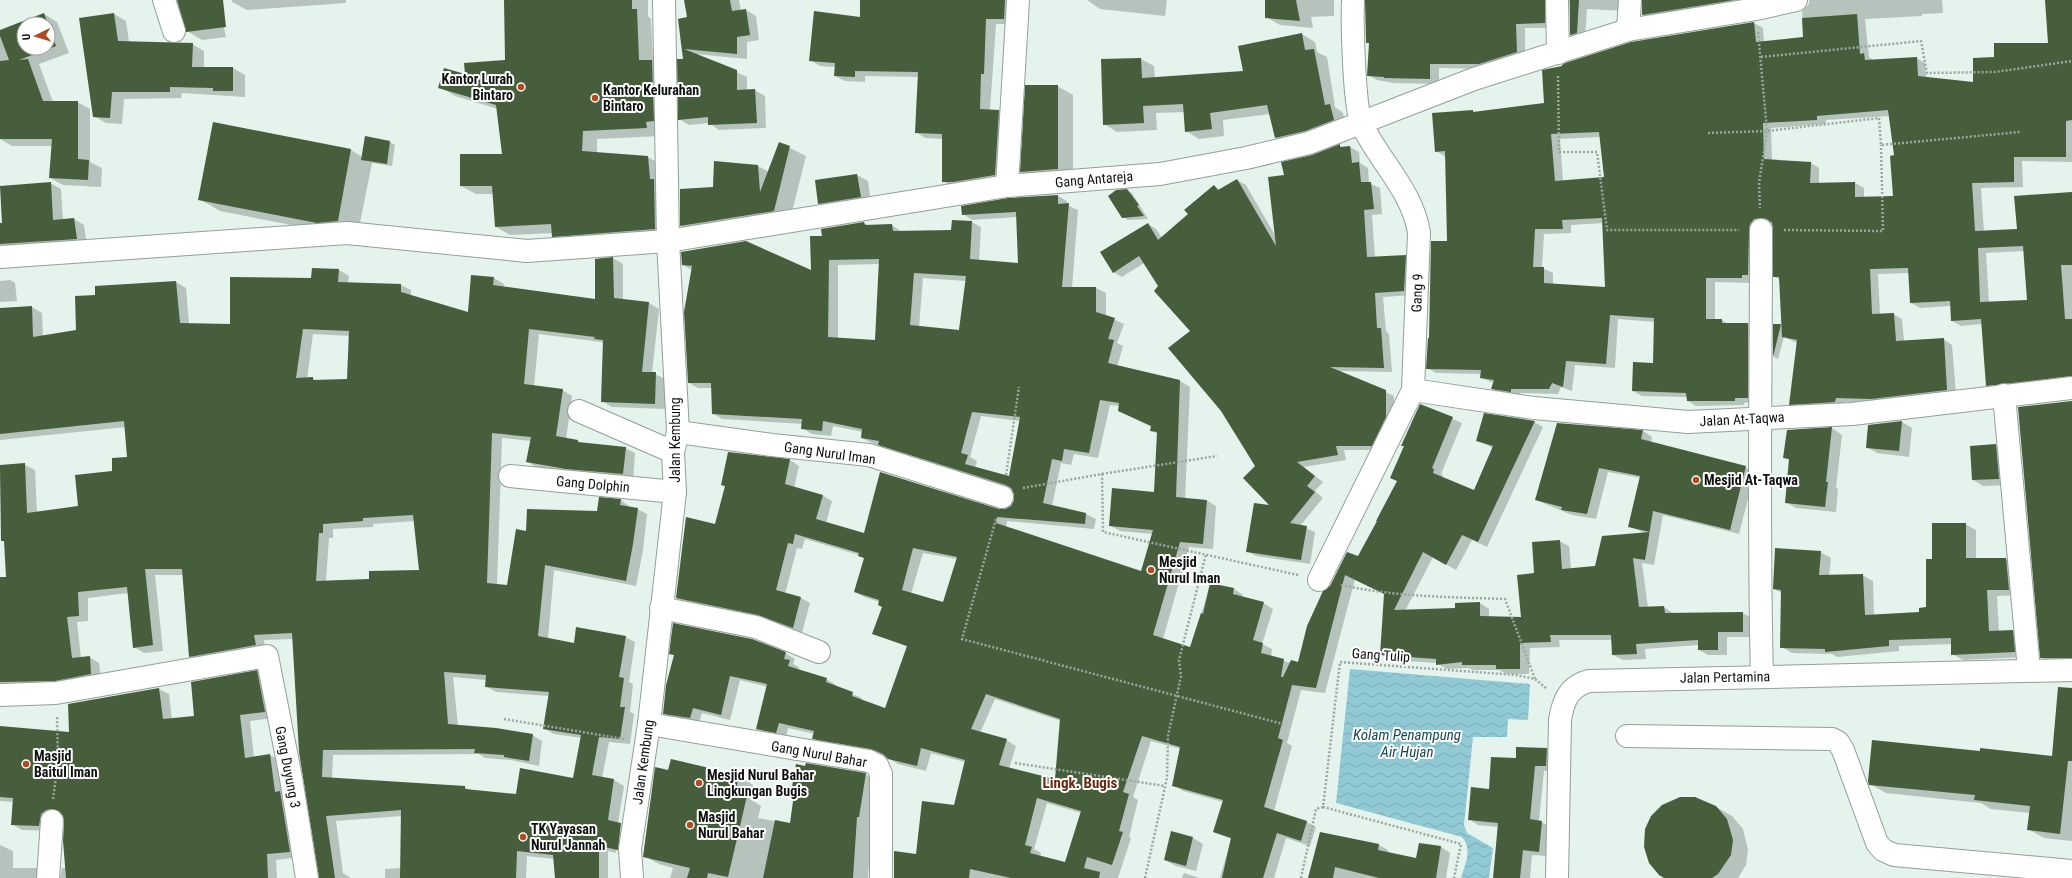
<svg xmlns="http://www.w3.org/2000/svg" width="2072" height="878" viewBox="0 0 2072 878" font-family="'Roboto Condensed',sans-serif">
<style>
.water{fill:url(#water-waves)}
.shadow{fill:#0003;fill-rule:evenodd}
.building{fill:#465e3c;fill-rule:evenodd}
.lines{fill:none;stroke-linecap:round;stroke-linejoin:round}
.minor-casing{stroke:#92a098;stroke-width:24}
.path{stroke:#9ba6a0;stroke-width:2.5;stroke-dasharray:2 2;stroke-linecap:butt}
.minor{stroke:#fff;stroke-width:22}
.poi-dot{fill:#b14b21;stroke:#fff;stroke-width:1.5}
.labels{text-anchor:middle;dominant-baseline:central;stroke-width:4;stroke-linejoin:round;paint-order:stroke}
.poi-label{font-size:14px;font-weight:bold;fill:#0d120f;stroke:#fff;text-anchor:start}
.street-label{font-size:14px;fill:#0d120f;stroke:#fff}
.water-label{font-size:15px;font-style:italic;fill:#174a52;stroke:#fff}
.neighbourhood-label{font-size:15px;font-weight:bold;fill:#6a290f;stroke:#fff}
</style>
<defs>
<pattern id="water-waves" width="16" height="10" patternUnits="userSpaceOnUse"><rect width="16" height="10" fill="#91cad4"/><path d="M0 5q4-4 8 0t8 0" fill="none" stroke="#7cacb5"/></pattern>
</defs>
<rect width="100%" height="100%" fill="#e4f3eb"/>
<path class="water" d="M 1350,669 L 1530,684 L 1528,720 L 1508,719 L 1507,737 L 1473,737 L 1464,825 L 1467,833 L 1493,848 L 1489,878 L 1461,878 C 1465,864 1473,849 1462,837 L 1336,803 Z"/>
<g class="shadow">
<polygon points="178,0 218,0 226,37 202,40 187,31"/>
<polygon points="232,0 346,0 346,3 247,10 232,2"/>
<polygon points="505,0 648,0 648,16 651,19 653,61 667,69 661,136 597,139 597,153 648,157 663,166 670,238 568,245 553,236 553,233 510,235 496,227 494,194 476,194 461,186 503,155 498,109 455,96 440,87 466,75 506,61"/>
<polygon points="685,0 739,0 741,11 746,10 756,16 759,40 747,42 747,59 696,54 747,77 747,90 755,90 765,96 766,128 719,130 709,123 689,125 679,119 684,60 679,19 688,18"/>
<polygon points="861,0 1015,0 1014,24 996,24 990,110 999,111 1009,116 1005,181 952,187 943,181 943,139 925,138 916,132 919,77 865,76 865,82 845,81 835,76 835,67 820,66 810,60 861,18"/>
<polygon points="1087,0 1167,0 1165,16 1100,9"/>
<polygon points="1266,0 1334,0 1334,16 1311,17 1313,28 1280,25 1266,17"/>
<polygon points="1366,0 1555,0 1554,28 1525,28 1525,57 1488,69 1439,68 1439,84 1394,83 1377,80 1368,75 1370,44 1367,42"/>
<polygon points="1569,0 1628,0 1626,11 1587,9 1585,38 1580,40 1571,35"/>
<polygon points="1642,0 1769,0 1651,20 1643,15"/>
<path d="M 1809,0 L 1942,0 L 1943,13 L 1922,14 L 1922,16 L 1865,19 L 1869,57 L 1873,60 L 1916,58 L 1925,63 L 1926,78 L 1974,83 L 1995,58 L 2049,44 L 2046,0 L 2072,0 L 2072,162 L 2022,161 L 2023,187 L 1981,188 L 1984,232 L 2018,230 L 2072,192 L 2072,381 L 1996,390 L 1987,385 L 1982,324 L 1961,326 L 1952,321 L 1951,306 L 1920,308 L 1911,303 L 1909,273 L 1878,274 L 1880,315 L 1893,314 L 1902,319 L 1904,341 L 1943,339 L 1952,345 L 1956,395 L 1881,404 L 1844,402 L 1844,407 L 1799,409 L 1791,404 L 1797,343 L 1784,337 L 1778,359 L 1774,357 L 1774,325 L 1783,326 L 1780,280 L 1774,276 L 1774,229 L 1772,223 L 1770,222 L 1764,224 L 1751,283 L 1715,282 L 1715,320 L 1722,320 L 1728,324 L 1748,324 L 1757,329 L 1756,402 L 1744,403 L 1744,405 L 1696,406 L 1688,401 L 1687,397 L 1642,396 L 1633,391 L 1654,364 L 1655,322 L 1618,319 L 1615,368 L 1575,365 L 1572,391 L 1561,387 L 1558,394 L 1520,393 L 1520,396 L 1501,394 L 1493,389 L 1494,383 L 1481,378 L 1481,374 L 1436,373 L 1427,368 L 1430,339 L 1448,242 L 1446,157 L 1436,151 L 1473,111 L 1476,113 L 1545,104 L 1563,67 L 1631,43 L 1754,23 L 1763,28 L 1764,42 L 1804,38 L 1802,11 L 1809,4 ZM 1890,116 L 1895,156 L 1894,197 L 1864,198 L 1864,188 L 1855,183 L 1819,184 L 1819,168 L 1811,163 L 1772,161 L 1771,128 L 1826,124 L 1826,120 ZM 1600,137 L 1605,178 L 1563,181 L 1560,139 ZM 1604,223 L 1606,288 L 1553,285 L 1553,273 L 1542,268 L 1544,234 L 1571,233 L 1571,225 ZM 2025,251 L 2028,301 L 1989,303 L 1986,253 Z"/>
<path d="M 44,14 L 57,22 L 69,53 L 39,64 L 53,102 L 77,102 L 90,109 L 90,162 L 102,168 L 101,187 L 63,185 L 50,178 L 52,146 L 12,146 L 0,139 L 0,31 ZM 24,24 L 48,24 L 48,48 L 24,48 Z"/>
<polygon points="114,14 126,21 129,42 192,44 204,51 204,68 233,68 245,75 245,97 182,93 181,98 124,99 122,124 106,123 94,116"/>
<polygon points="1302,34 1315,42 1317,52 1327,57 1335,107 1343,113 1346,127 1289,145 1276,138 1270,114 1223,120 1224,136 1199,139 1186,131 1185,112 1156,113 1157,130 1117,132 1104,124 1102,60 1141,59 1154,66 1155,79 1244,72"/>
<polygon points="1057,86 1073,95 1073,178 1037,181 1021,172"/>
<polygon points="214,124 351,150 362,157 366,138 390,142 395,145 392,166 372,163 358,233 338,234 220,211 199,199"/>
<polygon points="780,143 806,156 790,220 697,235 681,226 713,188 715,162 758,166 769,172"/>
<polygon points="1340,146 1343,148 1350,147 1359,152 1360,163 1368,168 1369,183 1380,188 1382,214 1372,215 1375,258 1405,256 1414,261 1413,295 1383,297 1386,331 1389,334 1392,372 1339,371 1394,396 1394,422 1380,450 1344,450 1346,460 1304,467 1323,482 1315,491 1323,498 1300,526 1315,532 1310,564 1256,556 1247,551 1272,506 1256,466 1191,331 1144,263 1122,277 1113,272 1148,224 1156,229 1162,238 1189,215 1214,186 1220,190 1237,180 1246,185 1276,237 1285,175 1312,156"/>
<polygon points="857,175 868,181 871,203 829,210 819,203 816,181"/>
<polygon points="50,183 61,189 63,220 74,219 84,225 87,245 10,250 0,245 0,224 4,224"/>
<polygon points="1127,190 1132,193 1148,219 1128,220 1123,217"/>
<path d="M 1058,196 L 1067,201 L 1067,205 L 1078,210 L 1072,288 L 1096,288 L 1106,293 L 1106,316 L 1124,324 L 1117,343 L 1123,346 L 1117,367 L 1180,381 L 1190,387 L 1185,499 L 1206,500 L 1216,506 L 1213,549 L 1189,547 L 1163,639 L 1191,648 L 1210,585 L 1234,589 L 1243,595 L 1242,597 L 1263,603 L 1273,609 L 1262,644 L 1272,649 L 1271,657 L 1291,663 L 1298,663 L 1324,592 L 1359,557 L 1398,481 L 1405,447 L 1402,445 L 1421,405 L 1462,423 L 1441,474 L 1443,475 L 1442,478 L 1474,492 L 1493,448 L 1477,440 L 1534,422 L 1543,427 L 1487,547 L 1472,540 L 1456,570 L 1433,557 L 1405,611 L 1456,609 L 1480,603 L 1489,609 L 1489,617 L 1522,618 L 1535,574 L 1559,541 L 1569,546 L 1571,569 L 1596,566 L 1645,533 L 1629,526 L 1641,478 L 1608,472 L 1596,519 L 1572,515 L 1536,500 L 1643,431 L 1652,437 L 1651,443 L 1745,467 L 1755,472 L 1739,534 L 1663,515 L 1654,565 L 1642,563 L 1648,608 L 1664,607 L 1674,614 L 1742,613 L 1752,618 L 1752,637 L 1727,637 L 1727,655 L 1708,655 L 1699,650 L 1699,645 L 1645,649 L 1646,659 L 1623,660 L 1613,655 L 1612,640 L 1559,640 L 1560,647 L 1530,648 L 1529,674 L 1507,674 L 1499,670 L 1473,670 L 1468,668 L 1447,669 L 1437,663 L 1390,660 L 1381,654 L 1385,594 L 1355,579 L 1325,693 L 1301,690 L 1287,743 L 1292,746 L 1274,811 L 1307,822 L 1316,827 L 1310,846 L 1286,838 L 1274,878 L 1220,878 L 1231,839 L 1214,832 L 1223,802 L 1183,791 L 1174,785 L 1181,749 L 1151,741 L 1133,797 L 1138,800 L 1129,837 L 1131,838 L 1118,878 L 894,878 L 917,855 L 955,806 L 965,762 L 931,753 L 926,771 L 898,764 L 882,754 L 823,744 L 814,738 L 815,734 L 788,728 L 786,737 L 767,734 L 757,729 L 768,687 L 740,680 L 730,720 L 702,713 L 699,723 L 673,719 L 664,713 L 675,656 L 670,654 L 785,653 L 795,659 L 793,664 L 799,667 L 798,670 L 826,679 L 836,685 L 835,687 L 862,698 L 861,700 L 886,710 L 908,647 L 873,633 L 883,607 L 880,602 L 864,597 L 855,592 L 865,559 L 859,555 L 805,539 L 802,549 L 797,548 L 785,594 L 801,598 L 810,603 L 802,633 L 769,620 L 686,603 L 677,598 L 716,525 L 726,487 L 722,485 L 729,453 L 790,460 L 799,466 L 794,488 L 822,495 L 832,501 L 826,523 L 865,535 L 1005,510 L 1011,507 L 1015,501 L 1015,494 L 1013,489 L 872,443 L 862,438 L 863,432 L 833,426 L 831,436 L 812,434 L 802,428 L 803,424 L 722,419 L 713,413 L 712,388 L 698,388 L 689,383 L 692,270 L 683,265 L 812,272 L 823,237 L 864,223 L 869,226 L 892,225 L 902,232 L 952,231 L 972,222 L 981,227 L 979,261 L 1019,264 L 1017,217 L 972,220 L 963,214 ZM 880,264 L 876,341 L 838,339 L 838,265 ZM 923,278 L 966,281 L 959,331 L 919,327 ZM 1110,405 L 1120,406 L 1119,411 L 1152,427 L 1152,431 L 1158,434 L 1155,493 L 1111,526 L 1120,531 L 1153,534 L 1142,573 L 1006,527 L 1007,521 L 1094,529 L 1096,519 L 1086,514 L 1052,506 L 1061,463 L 1071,465 L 1074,454 L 1098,458 ZM 981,416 L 1020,421 L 1010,477 L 975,468 L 977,461 L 970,457 ZM 923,553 L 957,559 L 944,603 L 911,594 ZM 995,699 L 1061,721 L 1056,780 L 1009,769 L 1016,746 L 1006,740 L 980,733 ZM 1047,803 L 1081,813 L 1065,864 L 1040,857 L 1041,853 L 1034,849 Z"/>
<path d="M 613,258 L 623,264 L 623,300 L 649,303 L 659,309 L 652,373 L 666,379 L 665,409 L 612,407 L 602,401 L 604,344 L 601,342 L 539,334 L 534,386 L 562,390 L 572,396 L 566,439 L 578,441 L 583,444 L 625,448 L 635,453 L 633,480 L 538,468 L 528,462 L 531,441 L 502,438 L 497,585 L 508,586 L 527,532 L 598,512 L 621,500 L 630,507 L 637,509 L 647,514 L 643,550 L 636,586 L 554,570 L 548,639 L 575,644 L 625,637 L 635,642 L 629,682 L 633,684 L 630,712 L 634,714 L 630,744 L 609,742 L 602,778 L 614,780 L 624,786 L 618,823 L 631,829 L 627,855 L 618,853 L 622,825 L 620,825 L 616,853 L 608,851 L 608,878 L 556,878 L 555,859 L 527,856 L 526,878 L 385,878 L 385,869 L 401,868 L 402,816 L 336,821 L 343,873 L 351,878 L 320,878 L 293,639 L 264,640 L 265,651 L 200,662 L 190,656 L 183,575 L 155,575 L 163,651 L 144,653 L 134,647 L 128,593 L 88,598 L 88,621 L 77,622 L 81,658 L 89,657 L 99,663 L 101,679 L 0,688 L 0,578 L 8,578 L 5,542 L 2,540 L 0,466 L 25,465 L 35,470 L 37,513 L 79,506 L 128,458 L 126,427 L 0,440 L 0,347 L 32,307 L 42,313 L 43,337 L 77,331 L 96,296 L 176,282 L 186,288 L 189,324 L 231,326 L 312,279 L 339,270 L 349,276 L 348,283 L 401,285 L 411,290 L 411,296 L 468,313 L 472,276 L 494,278 L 504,284 L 503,288 L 596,300 L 596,260 ZM 313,334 L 350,336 L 348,380 L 317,381 L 313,378 L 307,379 ZM 415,521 L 421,571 L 370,580 L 326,581 L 329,538 L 333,538 L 333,529 L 373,527 L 373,524 ZM 453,677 L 486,680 L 486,686 L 496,692 L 549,696 L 544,728 L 554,734 L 582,738 L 574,780 L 516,796 L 472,791 L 464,787 L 332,779 L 333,755 L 479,754 L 485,758 L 511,760 L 539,766 L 542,741 L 532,735 L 458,726 Z"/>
<polygon points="10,280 15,283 17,301 0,302 0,281"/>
<polygon points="2072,402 2072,669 2062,670 2041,658"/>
<polygon points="1902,422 1912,428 1909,457 1877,453 1867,447"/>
<polygon points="1832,428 1842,435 1836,488 1838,489 1836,512 1796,508 1786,502 1790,461 1785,457 1788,431"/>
<polygon points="1996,445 2006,452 2009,485 1983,486 1973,480"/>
<polygon points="1965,524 1976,530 1976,559 2006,559 2016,565 2019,595 1997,596 1999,632 2013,631 2023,637 2025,657 1963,660 1952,654 1952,644 1899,646 1899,651 1837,657 1832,654 1792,653 1782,647 1782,593 1774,589 1820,552 1831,558 1829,576 1862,575 1873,581 1874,615 1920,613 1927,608 1933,560"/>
<polygon points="257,671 267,677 274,718 250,721 254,757 270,755 280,761 300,857 276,860 277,878 60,878 62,868 66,868 65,821 63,814 56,815 49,831 22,830 12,824 13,802 0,801 0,727 70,733 159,689 169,694 172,720 195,717"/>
<polygon points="2072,716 2072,841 2044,838 2028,829 2030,813 1991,809 1981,803 1886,793 1870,784 1980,753 2053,757"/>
<polygon points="1547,749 1556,754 1555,771 1544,771 1539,821 1551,827 1548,856 1532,855 1530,878 1494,878 1498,827 1478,825 1469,819 1490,790 1517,760"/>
<polygon points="672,760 739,776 753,785 750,799 761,806 758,818 791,824 796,788 793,786 865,774 880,783 872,824 868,878 670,878 673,868 659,864 644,856 644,850 656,768 669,772"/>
<polygon points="1716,807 1732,816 1743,829 1748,850 1746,865 1738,878 1666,878"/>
<polygon points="1320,833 1379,845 1388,850 1388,853 1417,859 1419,844 1441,847 1450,853 1446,878 1309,878"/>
<polygon points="1193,838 1203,844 1196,871 1176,866 1165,860"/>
<polygon points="0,845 13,851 13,868 36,868 46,873 46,878 0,878"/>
<polygon points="1184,873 1199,878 1182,878"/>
</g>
<g class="building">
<polygon points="177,0 223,0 226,27 186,32"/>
<polygon points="504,0 632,0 632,9 637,9 639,60 652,60 654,121 646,122 647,128 583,131 582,151 648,156 650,179 654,179 655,229 552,237 551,224 495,227 492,186 460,186 460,154 502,154 496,105 438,88 444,68 465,74 464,63 505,60"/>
<polygon points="684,0 730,0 732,11 746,9 750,35 737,37 737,54 684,49 737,70 737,90 755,89 757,123 708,125 708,117 678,120 677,59 683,59 678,19 687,17"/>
<polygon points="860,0 1005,0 1004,19 986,19 984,74 981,74 980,109 999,110 995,175 953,182 942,182 942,134 915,133 918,72 855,71 855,77 834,76 835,63 809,61 814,11 860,17"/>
<polygon points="1265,0 1296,0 1300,21 1265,18"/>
<polygon points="1365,0 1545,0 1545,23 1516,24 1517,52 1479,64 1430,64 1430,79 1384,78 1384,77 1367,76 1369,43 1366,43"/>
<polygon points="1570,0 1579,0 1577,33 1570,35"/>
<polygon points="1642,0 1734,0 1642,15"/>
<path d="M 2045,0 L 2072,0 L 2072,120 L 2066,121 L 2066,157 L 2014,157 L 2014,182 L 1972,183 L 1975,231 L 2017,229 L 2014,196 L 2072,192 L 2072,265 L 2061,265 L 2065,319 L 2072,319 L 2072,376 L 1986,386 L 1981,319 L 1951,321 L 1950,301 L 1910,303 L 1908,268 L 1870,269 L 1872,314 L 1894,313 L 1896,341 L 1944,338 L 1947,390 L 1871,399 L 1836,398 L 1835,402 L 1789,405 L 1797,340 L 1782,337 L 1779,277 L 1773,277 L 1773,230 L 1772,223 L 1767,219 L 1761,218 L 1754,219 L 1750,224 L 1749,230 L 1748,275 L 1742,275 L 1742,278 L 1706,278 L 1706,319 L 1722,319 L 1722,323 L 1748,323 L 1748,398 L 1735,398 L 1735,401 L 1687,401 L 1686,393 L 1632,391 L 1633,362 L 1653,363 L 1654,318 L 1610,315 L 1606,364 L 1566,361 L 1563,387 L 1552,383 L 1549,389 L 1511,389 L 1511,392 L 1491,389 L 1494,380 L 1480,378 L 1481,370 L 1426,369 L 1428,338 L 1429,338 L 1431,241 L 1447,241 L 1445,151 L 1435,152 L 1432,113 L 1473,110 L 1473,112 L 1544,103 L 1542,70 L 1562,66 L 1562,65 L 1565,63 L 1631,42 L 1754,22 L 1756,42 L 1803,37 L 1802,18 L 1857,14 L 1860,54 L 1864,53 L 1865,60 L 1917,57 L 1918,76 L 1973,82 L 1973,58 L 1994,57 L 1994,43 L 2048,43 ZM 1888,110 L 1894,155 L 1890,156 L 1893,196 L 1855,197 L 1855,182 L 1810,183 L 1811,162 L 1764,159 L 1763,123 L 1817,120 L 1817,116 ZM 1599,132 L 1604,177 L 1555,181 L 1551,134 ZM 1602,218 L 1605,287 L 1544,283 L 1544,267 L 1533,267 L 1535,229 L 1563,229 L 1562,220 ZM 2023,246 L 2027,300 L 1980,302 L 1978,248 Z"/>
<polygon points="44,13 48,24 24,24 24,48 48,48 48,24 56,46 19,60 28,59 43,101 78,101 78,159 89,160 88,180 49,178 52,139 0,139 0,61 9,60 0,36 0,30"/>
<polygon points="114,13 118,41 193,43 192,67 233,67 233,91 213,91 213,88 170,87 170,92 112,92 110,118 93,117 79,18"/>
<polygon points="1302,33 1305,50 1314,49 1325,105 1330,104 1334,120 1305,131 1275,138 1267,105 1210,113 1212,129 1185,132 1183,104 1143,106 1144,123 1103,125 1101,59 1141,58 1142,78 1243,71 1238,46"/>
<polygon points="1025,85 1058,85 1058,169 1020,172"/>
<polygon points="213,122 351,149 338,221 317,223 198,200"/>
<polygon points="365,136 390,141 387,164 361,160"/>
<polygon points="779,142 790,146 774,211 680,226 680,189 713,187 714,161 758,165 760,192"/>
<polygon points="1340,144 1340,147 1350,146 1352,163 1359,162 1361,182 1371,182 1374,209 1364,210 1367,257 1406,255 1404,291 1375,293 1377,328 1381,328 1384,368 1330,367 1386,390 1386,417 1372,446 1336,446 1338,455 1297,462 1315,476 1307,486 1315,492 1290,523 1307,526 1301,560 1246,552 1254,503 1269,505 1243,478 1255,466 1221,411 1168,348 1190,331 1154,291 1158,286 1139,256 1113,273 1100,252 1148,223 1158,240 1188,214 1184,210 1214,185 1218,190 1237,179 1276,246 1268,177 1284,175 1281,162 1312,155"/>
<polygon points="857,174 861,197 818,204 815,180"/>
<polygon points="51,182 53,220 74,218 77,239 0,244 0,223 2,223 0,186"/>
<polygon points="1127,189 1139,205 1137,206 1144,216 1122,218 1108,196 1116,190"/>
<path d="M 1058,195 L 1058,204 L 1069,203 L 1062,287 L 1096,287 L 1096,312 L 1115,318 L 1108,339 L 1114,340 L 1108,363 L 1180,380 L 1176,497 L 1207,500 L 1203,544 L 1180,542 L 1153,635 L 1190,647 L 1201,613 L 1203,614 L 1210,583 L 1234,588 L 1233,594 L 1264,602 L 1253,640 L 1263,643 L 1261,653 L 1284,659 L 1281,677 L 1283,677 L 1291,660 L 1298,662 L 1307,626 L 1323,591 L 1330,586 L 1347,552 L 1358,556 L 1377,521 L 1376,521 L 1397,481 L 1390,478 L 1404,446 L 1401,446 L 1420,404 L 1453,417 L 1432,468 L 1434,469 L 1433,473 L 1474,490 L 1493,446 L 1476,441 L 1484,413 L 1535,421 L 1478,542 L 1462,535 L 1446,565 L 1423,552 L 1394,610 L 1455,608 L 1455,603 L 1480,602 L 1480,616 L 1521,617 L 1517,575 L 1534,573 L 1532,542 L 1560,540 L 1562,569 L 1595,566 L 1602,536 L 1650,532 L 1628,527 L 1640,476 L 1599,468 L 1587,514 L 1561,510 L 1562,507 L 1535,500 L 1557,423 L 1643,430 L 1641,439 L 1746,466 L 1730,530 L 1653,511 L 1645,560 L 1633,558 L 1639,607 L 1664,606 L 1665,613 L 1743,612 L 1743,632 L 1718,632 L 1718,650 L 1698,650 L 1698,640 L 1636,644 L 1637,654 L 1612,655 L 1611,635 L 1550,635 L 1551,642 L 1520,643 L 1520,669 L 1496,669 L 1496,665 L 1462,665 L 1462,662 L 1436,665 L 1436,659 L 1380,655 L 1384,594 L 1345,575 L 1316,688 L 1292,685 L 1278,738 L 1283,740 L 1264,807 L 1307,821 L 1301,841 L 1277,833 L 1263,878 L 1222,878 L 1231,838 L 1213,832 L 1223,800 L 1172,786 L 1180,747 L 1142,736 L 1123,792 L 1129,794 L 1119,831 L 1123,832 L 1112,865 L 1087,857 L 1084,868 L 1100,872 L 1099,878 L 1011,878 L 970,869 L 969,878 L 894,878 L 894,851 L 916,854 L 922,801 L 954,805 L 965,760 L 921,748 L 917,766 L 888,759 L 883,754 L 871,749 L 812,739 L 814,731 L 779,723 L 776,733 L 756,729 L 767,684 L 730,676 L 721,715 L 693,708 L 690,718 L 663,714 L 666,685 L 674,655 L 669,654 L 673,623 L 752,639 L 786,652 L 784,659 L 790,660 L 788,666 L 827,678 L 826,682 L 853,692 L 852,696 L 885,708 L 907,646 L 872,634 L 882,607 L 878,605 L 879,600 L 854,592 L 864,558 L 858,556 L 859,553 L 795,534 L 793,544 L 788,543 L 776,590 L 801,597 L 793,628 L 758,615 L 676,598 L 686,517 L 715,524 L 725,486 L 721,485 L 728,452 L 790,459 L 785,484 L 823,495 L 816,519 L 864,533 L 880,472 L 999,509 L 1005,509 L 1011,506 L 1014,500 L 1014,494 L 1011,488 L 1006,485 L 878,445 L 879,441 L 861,438 L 862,429 L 823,421 L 822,431 L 801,429 L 802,419 L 712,414 L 711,383 L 688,383 L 684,312 L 692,266 L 682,265 L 681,252 L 746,241 L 811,270 L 810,236 L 822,236 L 821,229 L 864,222 L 865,225 L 892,224 L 893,231 L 951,230 L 952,220 L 972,221 L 970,259 L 1018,263 L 1016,212 L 962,215 L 961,206 L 1008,198 ZM 879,259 L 875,340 L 828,337 L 829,260 ZM 914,273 L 966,276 L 959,330 L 910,325 ZM 1100,400 L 1119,403 L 1118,411 L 1151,426 L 1150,431 L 1157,432 L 1154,492 L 1112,488 L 1109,526 L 1153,530 L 1141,571 L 996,523 L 997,517 L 1085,524 L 1086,513 L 1043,503 L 1052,459 L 1062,461 L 1064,449 L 1089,453 ZM 972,412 L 1020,417 L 1009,476 L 965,464 L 968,455 L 961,453 ZM 913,548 L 957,557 L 943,602 L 902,590 ZM 986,694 L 1060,719 L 1055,779 L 999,765 L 1007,739 L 971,729 ZM 1037,798 L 1081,811 L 1065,862 L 1030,853 L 1032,847 L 1025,845 Z"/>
<path d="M 613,257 L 614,298 L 649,302 L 642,372 L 656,372 L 655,404 L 601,402 L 603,340 L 594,339 L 595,337 L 529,329 L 524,384 L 563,389 L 556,436 L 578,440 L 578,442 L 626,447 L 623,474 L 566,469 L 526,462 L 531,437 L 492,433 L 487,583 L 507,585 L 516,529 L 526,531 L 527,509 L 597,511 L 599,497 L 621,499 L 620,505 L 638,508 L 633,544 L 626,581 L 545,565 L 538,636 L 574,643 L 576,627 L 626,636 L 619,677 L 624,678 L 620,707 L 625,707 L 620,739 L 599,737 L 592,775 L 614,779 L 608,820 L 621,823 L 618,850 L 599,846 L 599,878 L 555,878 L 553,855 L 517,851 L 516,878 L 400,878 L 401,810 L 326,816 L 335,878 L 319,878 L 299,752 L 292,633 L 254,635 L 256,645 L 189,657 L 182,569 L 145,569 L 153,645 L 133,648 L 127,587 L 78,592 L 79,616 L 67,617 L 72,658 L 90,656 L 91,674 L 55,681 L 0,682 L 0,577 L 6,577 L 4,541 L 1,541 L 0,465 L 25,463 L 27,513 L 78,506 L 75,475 L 112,471 L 112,458 L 127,457 L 124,421 L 0,434 L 0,308 L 32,306 L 33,337 L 76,330 L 75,296 L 95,295 L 95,286 L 176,281 L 180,323 L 230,324 L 230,277 L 311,278 L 312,268 L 339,269 L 338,282 L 401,284 L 401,292 L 468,312 L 471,275 L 494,277 L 493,285 L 595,299 L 595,259 ZM 303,329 L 349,331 L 347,379 L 313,380 L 313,377 L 296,378 ZM 413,515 L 419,570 L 369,571 L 369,579 L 316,581 L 319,533 L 323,533 L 323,524 L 363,521 L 363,518 ZM 444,672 L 486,675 L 485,687 L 549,692 L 543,729 L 581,735 L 573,778 L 520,768 L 516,794 L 465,789 L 465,786 L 322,777 L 323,750 L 475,749 L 474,753 L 504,755 L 504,757 L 529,761 L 533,734 L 496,728 L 448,724 Z"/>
<polygon points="1773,324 1781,324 1773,357"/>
<polygon points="2072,401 2072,658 2040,658 2018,407"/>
<polygon points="1902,421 1899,451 1866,448 1868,425"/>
<polygon points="1832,427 1826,482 1828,482 1825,507 1785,503 1789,459 1783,458 1787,430"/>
<polygon points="1996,444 1999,479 1972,480 1970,446"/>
<polygon points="1932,523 1966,523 1966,558 2006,558 2009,590 1987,590 1989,631 2013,630 2015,652 1951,655 1951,638 1889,640 1889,646 1825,652 1825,649 1780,648 1781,590 1773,589 1775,548 1821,551 1819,575 1863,574 1865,615 1919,612 1919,608 1926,607 1926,559 1932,559"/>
<polygon points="257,670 265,712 240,715 245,758 270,754 275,792 280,791 290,852 267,854 268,878 66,878 63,841 64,821 63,816 59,811 52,809 46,810 41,814 39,826 11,825 13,798 0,797 0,726 69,732 68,704 159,688 163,719 194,716 191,682"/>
<polygon points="2058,687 2072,688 2072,761 2068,761 2060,834 2027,830 2030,806 1974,800 1975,795 1869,785 1868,781 1872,740 1980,751 1980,748 2052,756"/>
<polygon points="1516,747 1547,748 1546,766 1535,766 1530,819 1542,821 1539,852 1523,850 1520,878 1493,878 1498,823 1468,820 1471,787 1489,789 1491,757 1516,758"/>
<polygon points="671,759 739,775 735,794 747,796 728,877 708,873 707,878 687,878 690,868 643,857 655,767 668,770"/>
<polygon points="806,763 866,773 859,817 857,817 853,878 763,878 775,820 790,823 795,787 792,787 796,764 805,766"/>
<polygon points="1680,797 1695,797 1716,806 1727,819 1733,840 1731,855 1718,874 1712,878 1664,878 1659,875 1649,863 1644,847 1645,829 1651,816 1662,805"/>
<polygon points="1171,831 1193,837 1186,866 1164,860"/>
<polygon points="1320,832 1379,844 1378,850 1416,858 1419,843 1441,846 1436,878 1379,878 1335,867 1333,878 1308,878"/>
</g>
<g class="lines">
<g class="minor-casing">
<g id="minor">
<polyline points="164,0 174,31"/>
<polyline points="1557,0 1558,53"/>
<polyline points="1628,30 1630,0"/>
<polyline points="1007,186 1018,0"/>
<path d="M 1761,230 C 1761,379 1758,528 1762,677"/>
<polyline points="0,257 347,233 527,251 668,241 1007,186 1160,174 1246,158 1309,143 1474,79 1628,30 1756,9 1796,0"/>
<polyline points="1413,390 1534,408 1688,422 1852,414 2072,388"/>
<polyline points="2004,395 2029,670"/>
<polyline points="579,411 673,452"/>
<polyline points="678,432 772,445 869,455 1002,497"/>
<polyline points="510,476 675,492"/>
<path d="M 1319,580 L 1413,390 L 1419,233 C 1413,192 1380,162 1362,125 C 1354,108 1352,23 1353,0"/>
<polyline points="661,608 756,627 819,652"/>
<polyline points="0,695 56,693 267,656 291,778 307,878"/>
<polyline points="649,724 869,761 877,765 881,774 881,878"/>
<polyline points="1627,736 1832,739 1838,742 1843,750 1877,843 1883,850 1894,855 2072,871"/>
<polyline points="48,878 52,821"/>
<polyline points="632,878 630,849 649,724 675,492 673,452 678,432 668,241 664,0"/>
<path d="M 1557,878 L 1560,720 C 1563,701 1569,686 1589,681 L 2072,670"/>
</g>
</g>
<g class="path">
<polyline points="1758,32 1767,131 1759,183 1760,208"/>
<polyline points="1761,57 1921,41 1927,73 1995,72 2072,61"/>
<polyline points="1558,76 1559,152 1597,152 1607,230 1739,230"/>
<polyline points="1708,133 1767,131 1879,118 1881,145 2020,132"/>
<polyline points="1784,230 1883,231 1881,145"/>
<polyline points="1102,474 1217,456"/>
<polyline points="1006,475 1019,387"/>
<polyline points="1023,488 1102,474 1103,532 1298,575"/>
<polyline points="996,519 962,639 1283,724"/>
<path d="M 1341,585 C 1396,597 1449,597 1505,599 L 1535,679"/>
<polyline points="504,719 624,739"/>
<polyline points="1015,763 1165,786"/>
<polyline points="53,799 58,762 57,716"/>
<polyline points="1323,807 1461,844 1454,878"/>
<polyline points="543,848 607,848"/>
<polyline points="1145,878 1167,778 1168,736 1181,676 1179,660 1206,554"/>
<polyline points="1301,878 1316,809 1323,807 1340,662 1516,675 1535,679 1547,689"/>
</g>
<use href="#minor" class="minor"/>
</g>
<g class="poi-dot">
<circle cx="521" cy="87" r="4"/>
<circle cx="595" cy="98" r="4"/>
<circle cx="1696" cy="480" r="4"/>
<circle cx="1151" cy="570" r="4"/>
<circle cx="26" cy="764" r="4"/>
<circle cx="699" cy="783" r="4"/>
<circle cx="690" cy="825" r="4"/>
<circle cx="523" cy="837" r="4"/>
</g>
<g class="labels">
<g class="poi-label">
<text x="513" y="79" text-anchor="end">Kantor Lurah<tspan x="513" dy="16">Bintaro</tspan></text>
<text x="603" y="90">Kantor Kelurahan<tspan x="603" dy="16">Bintaro</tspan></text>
<text x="1704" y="480">Mesjid At-Taqwa</text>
<text x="1159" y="562">Mesjid<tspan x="1159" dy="16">Nurul Iman</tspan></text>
<text x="34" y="756">Masjid<tspan x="34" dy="16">Baitul Iman</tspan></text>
<text x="707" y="775">Mesjid Nurul Bahar<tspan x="707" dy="16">Lingkungan Bugis</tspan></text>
<text x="698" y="817">Masjid<tspan x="698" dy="16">Nurul Bahar</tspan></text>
<text x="531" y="829">TK Yayasan<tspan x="531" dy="16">Nurul Jannah</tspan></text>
</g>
<g class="street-label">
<text transform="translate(1094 179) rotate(-5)">Gang Antareja</text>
<text transform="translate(1417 293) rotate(-88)">Gang 9</text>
<text transform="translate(1742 419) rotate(-3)">Jalan At-Taqwa</text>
<text transform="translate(675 440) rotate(-90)">Jalan Kembung</text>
<text transform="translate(830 453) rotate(8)">Gang Nurul Iman</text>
<text transform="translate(593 484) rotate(5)">Gang Dolphin</text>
<text transform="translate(1381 655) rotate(4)">Gang Tulip</text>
<text transform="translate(1725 677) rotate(-1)">Jalan Pertamina</text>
<text transform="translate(819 754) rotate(10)">Gang Nurul Bahar</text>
<text transform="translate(643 762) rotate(-82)">Jalan Kembung</text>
<text transform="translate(288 767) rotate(79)">Gang Duyung 3</text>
</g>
<g class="water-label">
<text x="1407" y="735">Kolam Penampung<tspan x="1407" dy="17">Air Hujan</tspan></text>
</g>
<g class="neighbourhood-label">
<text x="1080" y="783">Lingk. Bugis</text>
</g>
</g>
<g transform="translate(36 36) rotate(265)"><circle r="19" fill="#ffffff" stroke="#9ea09f"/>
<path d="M0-3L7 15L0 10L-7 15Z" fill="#b14b21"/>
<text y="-6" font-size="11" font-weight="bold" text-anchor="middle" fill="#0d120f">U</text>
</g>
</svg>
